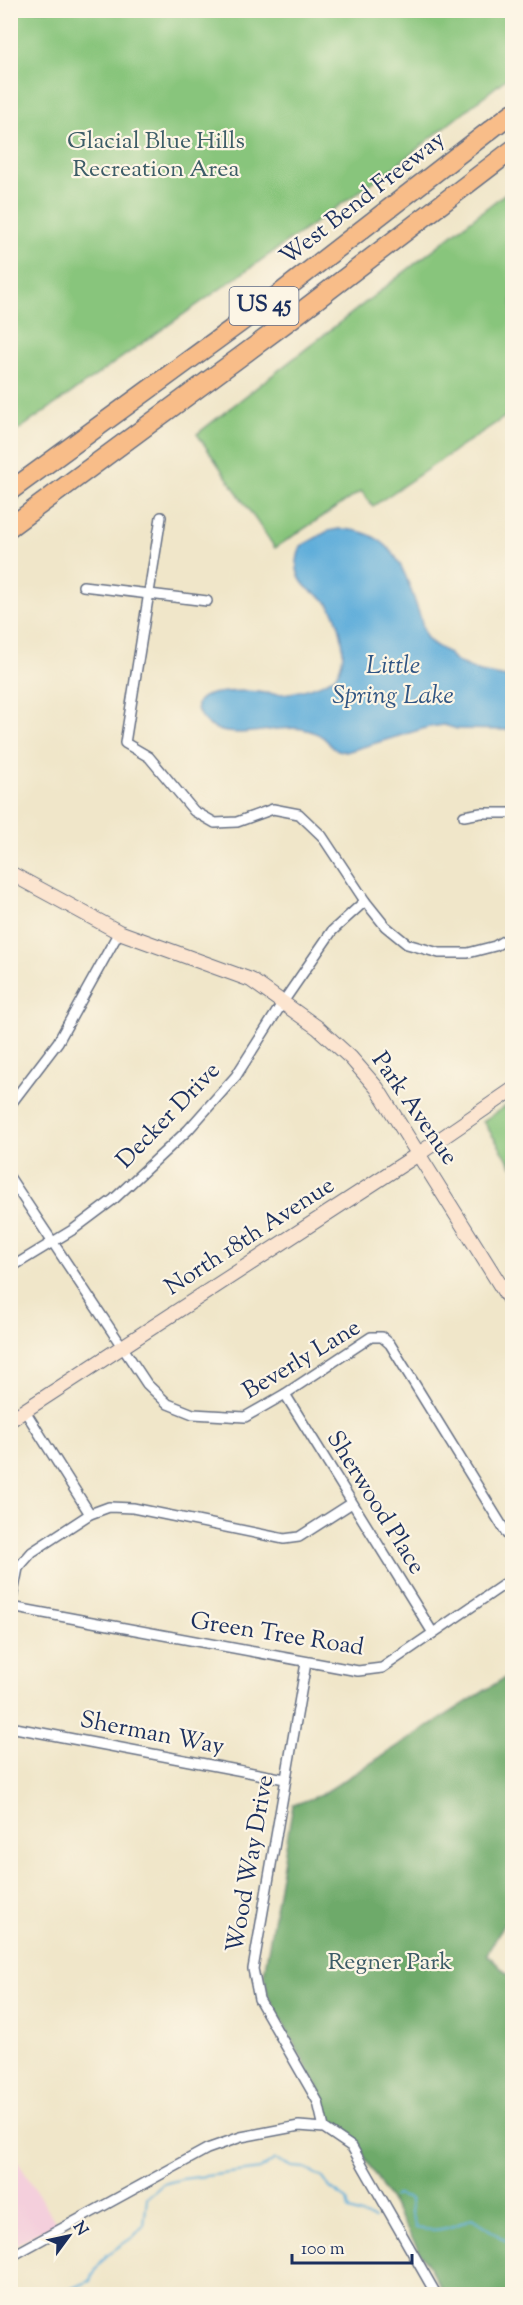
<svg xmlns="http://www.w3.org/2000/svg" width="523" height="2305" viewBox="0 0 523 2305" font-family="'Sorts Mill Goudy',serif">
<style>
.built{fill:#f4cfdc}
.green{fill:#88c57b;stroke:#527a6c;stroke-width:1.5}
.forest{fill:#6eaa6b;stroke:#446c64;stroke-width:1.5}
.water{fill:#60aeda;stroke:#3e6e9c;stroke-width:1.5}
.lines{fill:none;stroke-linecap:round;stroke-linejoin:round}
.stream{stroke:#60aeda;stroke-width:2}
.street-casing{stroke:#666f83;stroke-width:12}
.secondary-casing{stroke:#666f83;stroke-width:16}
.highway-casing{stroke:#666f83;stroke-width:21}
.street{stroke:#fff;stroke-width:9}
.secondary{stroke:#fce5d0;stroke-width:14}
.highway{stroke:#f8bd89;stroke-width:18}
.labels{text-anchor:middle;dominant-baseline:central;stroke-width:4.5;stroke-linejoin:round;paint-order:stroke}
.shield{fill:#fcf5e5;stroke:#5e6a86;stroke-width:1.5}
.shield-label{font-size:22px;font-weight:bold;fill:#1b2f5e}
.park-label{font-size:24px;fill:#3c5c67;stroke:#fcf5e5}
.street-label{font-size:24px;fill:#1b2f5e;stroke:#fcf5e5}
.water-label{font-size:26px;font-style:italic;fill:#305583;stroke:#fcf5e5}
</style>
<rect width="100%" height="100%" fill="#fcf5e5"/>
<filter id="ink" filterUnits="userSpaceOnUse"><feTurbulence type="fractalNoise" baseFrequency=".0167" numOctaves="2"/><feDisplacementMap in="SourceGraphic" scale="12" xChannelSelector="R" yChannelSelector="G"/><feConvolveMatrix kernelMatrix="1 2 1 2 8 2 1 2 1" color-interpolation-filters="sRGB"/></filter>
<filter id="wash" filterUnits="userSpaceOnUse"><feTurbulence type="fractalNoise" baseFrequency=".008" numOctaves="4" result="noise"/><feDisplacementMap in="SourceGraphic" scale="24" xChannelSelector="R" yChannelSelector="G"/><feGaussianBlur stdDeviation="1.35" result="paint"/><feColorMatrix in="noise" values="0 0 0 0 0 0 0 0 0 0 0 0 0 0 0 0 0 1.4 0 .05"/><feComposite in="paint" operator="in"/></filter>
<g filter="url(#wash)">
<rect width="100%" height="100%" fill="#f0e6c9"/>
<polygon class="built" points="10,2149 56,2223 11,2247 10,2247"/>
<g class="green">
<polygon points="11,10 512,11 512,74 393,168 11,435"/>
<polygon points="512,188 512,412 373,506 361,491 275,548 197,434"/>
<polygon points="512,1102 512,1166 483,1121"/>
</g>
<polygon class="forest" points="512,1673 512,1909 487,1954 512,1979 512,2294 445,2294 355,2141 331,2122 321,2094 268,1995 264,1974 293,1805 321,1795"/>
<path class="water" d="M 339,529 C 396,530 404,571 420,616 C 422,622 423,632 427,638 C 434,648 450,650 455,661 L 480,672 L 512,678 L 512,730 L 457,729 L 444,725 L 429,727 L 346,752 C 342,751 336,750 333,748 C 330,746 329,743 327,741 C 321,734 312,731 303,729 C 271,723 221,749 200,715 C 184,690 233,692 245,691 C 256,691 266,694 277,694 C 292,694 333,685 339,670 C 348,651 340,617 326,601 C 322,597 316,594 311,591 C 295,579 294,564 301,546 L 328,531 Z"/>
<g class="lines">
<g class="stream">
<path d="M 393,2197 L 396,2195 L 410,2199 L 411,2213 L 416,2228 C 437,2233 454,2227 472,2218 L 512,2245"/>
<polyline points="61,2294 70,2289 90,2281 98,2266 108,2254 133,2237 144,2225 147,2198 163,2184 182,2179 261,2169 275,2159 292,2167 305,2168 323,2178 330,2188 347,2200 349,2211 374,2219"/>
</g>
</g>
</g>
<g filter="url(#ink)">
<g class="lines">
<g class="street-casing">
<g id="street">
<polyline points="161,517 125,743 149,757 194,811 215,823 237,822 273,809 299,814 322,836 365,901 385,926 407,944 439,953 468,953 495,946 512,936"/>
<polyline points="83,586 207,601"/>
<polyline points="464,816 481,813 512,813"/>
<polyline points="10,1105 58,1042 119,932"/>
<polyline points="10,1178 147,1384 168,1404 193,1414 245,1417 285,1394 371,1337 382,1337 390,1344 512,1542"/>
<polyline points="10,1268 74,1229 114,1199 188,1130 236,1076 283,1002 332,931 365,901"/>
<polyline points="285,1394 433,1633"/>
<polyline points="25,1411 90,1514"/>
<polyline points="11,1607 358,1671 382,1668 512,1579"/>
<polyline points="10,1608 18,1568 32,1552 90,1514 109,1507 133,1508 284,1539 299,1537 352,1503"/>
<polyline points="306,1663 253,1969 259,1999 318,2102 324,2128"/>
<polyline points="10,1727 285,1779"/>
<polyline points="10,2257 207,2149 241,2137 299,2126 324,2128 352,2147 436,2294"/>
</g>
</g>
<g class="secondary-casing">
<g id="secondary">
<polyline points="10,873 119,932 251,980 318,1028 351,1058 377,1088 512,1304"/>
<polyline points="10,1420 420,1153 512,1090"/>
</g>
</g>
<g class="highway-casing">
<g id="highway">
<polyline points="10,491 270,301 512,113"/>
<polyline points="10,527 290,320 512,150"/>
</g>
</g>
<use href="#street" class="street"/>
<use href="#secondary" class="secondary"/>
<use href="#highway" class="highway"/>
</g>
</g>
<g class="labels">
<rect class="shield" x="229.5" y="287" width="69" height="38" rx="4.5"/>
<g class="shield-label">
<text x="264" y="306">US 45</text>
</g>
<g class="park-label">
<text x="156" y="142">Glacial Blue Hills<tspan x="156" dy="28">Recreation Area</tspan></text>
<text x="390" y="1963">Regner Park</text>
</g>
<g class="street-label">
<text transform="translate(363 199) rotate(-38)">West Bend Freeway</text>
<text transform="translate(414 1109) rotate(55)">Park Avenue</text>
<text transform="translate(169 1116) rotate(-46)">Decker Drive</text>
<text transform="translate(250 1237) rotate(-33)">North 18th Avenue</text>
<text transform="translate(302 1360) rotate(-31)">Beverly Lane</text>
<text transform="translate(375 1503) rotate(58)">Sherwood Place</text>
<text transform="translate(277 1635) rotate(9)">Green Tree Road</text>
<text transform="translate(152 1734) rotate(11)">Sherman Way</text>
<text transform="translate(251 1864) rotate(-80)">Wood Way Drive</text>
</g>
<g class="water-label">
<text x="393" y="666">Little<tspan x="393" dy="30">Spring Lake</tspan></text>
</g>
</g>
<rect width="523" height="2305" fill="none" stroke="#fcf5e5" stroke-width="36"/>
<g transform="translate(69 2236) rotate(57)" stroke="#fcf5e5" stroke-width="4.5" paint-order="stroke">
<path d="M0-4.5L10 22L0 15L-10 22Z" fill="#1b2f5e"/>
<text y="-9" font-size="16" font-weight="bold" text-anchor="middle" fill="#1b2f5e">N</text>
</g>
<path d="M292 2254v9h120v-9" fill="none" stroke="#1b2f5e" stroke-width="3"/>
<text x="301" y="2254" font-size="18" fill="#1b2f5e" stroke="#fcf5e5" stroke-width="4.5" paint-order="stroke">100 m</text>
</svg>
